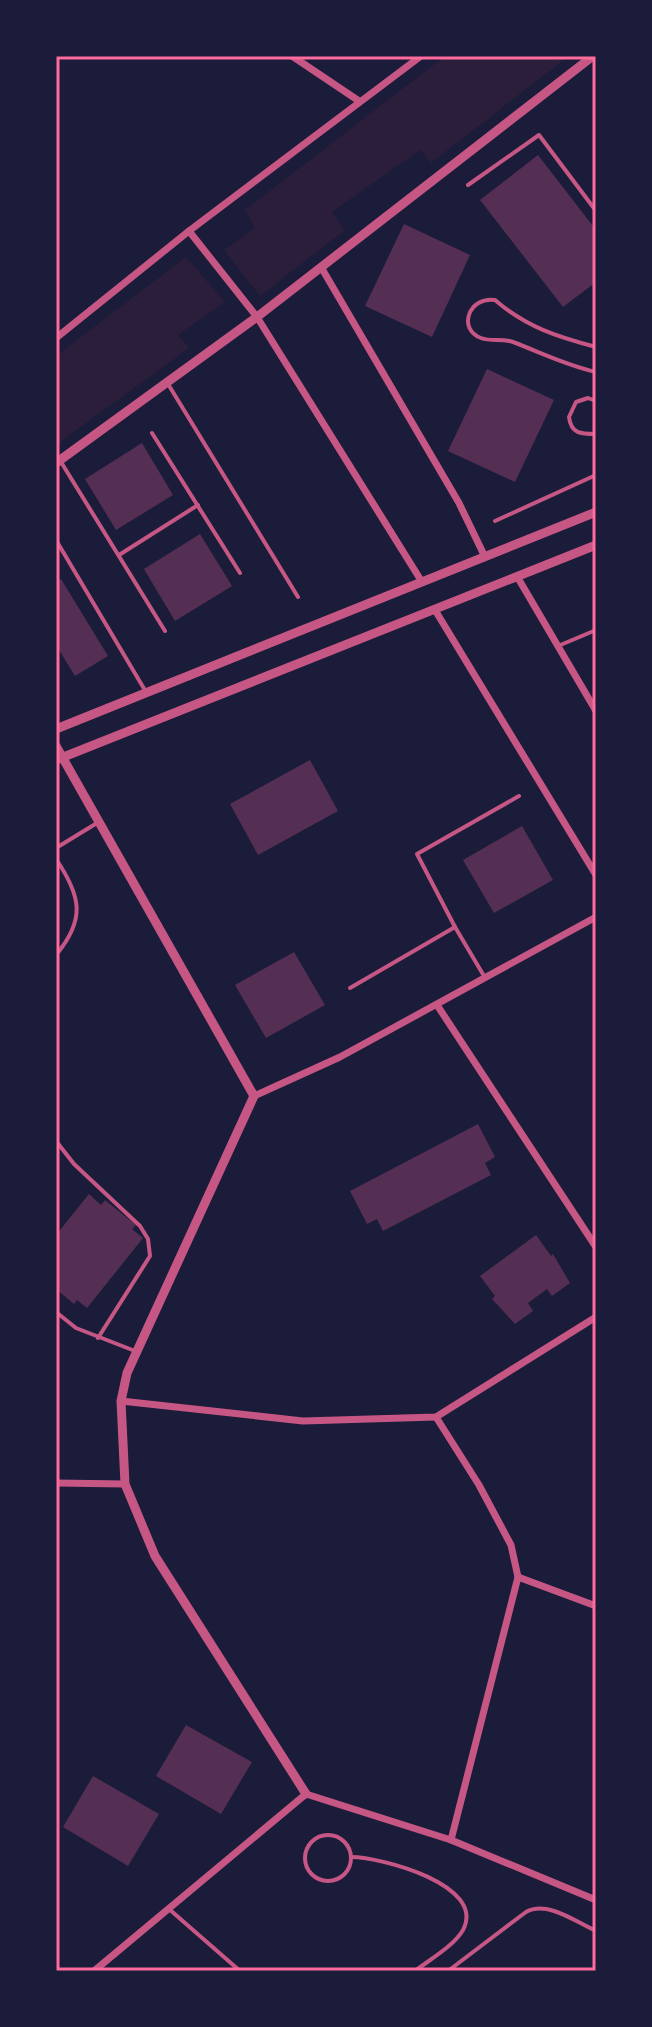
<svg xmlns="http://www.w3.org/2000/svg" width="652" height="2027" viewBox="0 0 652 2027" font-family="Poppins,sans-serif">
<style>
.green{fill:#2a1e3b}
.building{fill:#542f53}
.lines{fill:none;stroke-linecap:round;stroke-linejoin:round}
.service{stroke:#c65784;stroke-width:4}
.minor{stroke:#c65784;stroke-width:7}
.tertiary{stroke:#c65784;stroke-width:9}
.neatline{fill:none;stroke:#ff6b9d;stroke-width:3}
</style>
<rect width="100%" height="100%" fill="#1b1b3a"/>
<g class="green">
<polygon points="445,56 569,56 431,163 420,150 332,212 345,230 260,296 224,250 255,228 245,210"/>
<polygon points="186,257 225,302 178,335 189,348 56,445 56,356"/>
</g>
<g class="building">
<polygon points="538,155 596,230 596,282 563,307 480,200"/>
<polygon points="404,224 470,255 432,337 365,306"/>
<polygon points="487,369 554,400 515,482 448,451"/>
<polygon points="142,443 173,495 116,530 85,479"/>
<polygon points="200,534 232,586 175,621 144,569"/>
<polygon points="61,579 108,656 75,676 56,645 56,582"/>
<polygon points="310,760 338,811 258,855 230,804"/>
<polygon points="522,826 553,880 494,913 463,860"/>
<polygon points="294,952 325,1005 266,1038 235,985"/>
<polygon points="478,1124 495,1157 485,1163 491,1175 383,1231 377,1219 367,1224 350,1191"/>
<polygon points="89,1194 101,1205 105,1200 136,1225 132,1229 143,1238 87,1308 77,1300 74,1304 56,1289 56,1235"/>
<polygon points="536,1235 551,1256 553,1254 570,1283 552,1296 547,1289 528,1303 533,1311 515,1324 492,1299 495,1296 480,1276"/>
<polygon points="186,1725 252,1762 221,1814 156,1776"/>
<polygon points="93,1776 159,1814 128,1866 63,1827"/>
</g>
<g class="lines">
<g class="service">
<polyline points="468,185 539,135 596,211"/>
<path d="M 596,347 C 558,337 526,327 495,300 C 469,296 457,329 481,338 C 491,342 502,338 513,342 C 542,353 565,365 596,372"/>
<polyline points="168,384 298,597"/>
<path d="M 596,401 L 588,398 L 576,402 L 569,417 C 571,434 581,434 596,434"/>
<polyline points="152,433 240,573"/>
<polyline points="61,462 165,631"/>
<polyline points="495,521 596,475"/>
<polyline points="56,540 146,692"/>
<polyline points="119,555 198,505"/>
<polyline points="558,646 596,630"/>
<polyline points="56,848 97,823"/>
<path d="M 56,859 C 81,896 86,919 56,955"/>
<polyline points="484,976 455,927 417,854 519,796"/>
<polyline points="350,988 455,927"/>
<polyline points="56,1141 74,1164 140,1226 148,1239 150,1256 98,1338"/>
<polyline points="56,1312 76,1328 135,1351"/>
<circle cx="328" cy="1858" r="23"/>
<path d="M 351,1857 C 381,1857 487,1885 463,1930 C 454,1946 429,1960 415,1971"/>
<polyline points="169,1909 240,1971"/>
<path d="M 448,1971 L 526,1912 C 547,1900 576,1922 596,1931"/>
</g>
<g class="minor">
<polyline points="292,56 359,101"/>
<polyline points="189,231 257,317 422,582"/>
<polyline points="321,267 459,503 485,557"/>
<polyline points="56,338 189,231 421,56"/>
<polyline points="518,578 596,711"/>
<polyline points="435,610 596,875"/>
<polyline points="437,1005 596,1247"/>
<polyline points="254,1096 340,1057 596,917"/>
<polyline points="121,1401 303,1421 436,1417 596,1317"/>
<polyline points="436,1417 479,1485 511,1545 518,1577 451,1840"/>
<polyline points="56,1483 125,1484"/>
<polyline points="518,1577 596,1606"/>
<polyline points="94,1971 306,1794 451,1840 596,1900"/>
</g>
<g class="tertiary">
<polyline points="56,463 257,317 593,56"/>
<polyline points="56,729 596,512"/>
<polyline points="56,746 254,1096 127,1373 121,1401 125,1484 155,1556 306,1794"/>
<polyline points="56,760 596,545"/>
</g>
</g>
<rect width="652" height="2027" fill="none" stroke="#1b1b3a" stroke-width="116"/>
<rect x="58" y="58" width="536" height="1911" class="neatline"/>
</svg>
